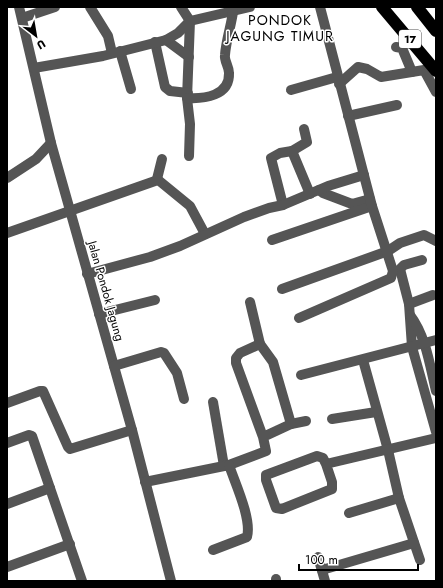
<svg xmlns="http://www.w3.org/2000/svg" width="443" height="588" viewBox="0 0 443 588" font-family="Jost,sans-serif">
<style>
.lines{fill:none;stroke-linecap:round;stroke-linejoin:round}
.minor{stroke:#555;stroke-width:10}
.highway{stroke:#000;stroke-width:12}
.labels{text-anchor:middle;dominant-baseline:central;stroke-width:3;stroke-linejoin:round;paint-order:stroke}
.shield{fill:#fff;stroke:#4c4c4c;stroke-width:1}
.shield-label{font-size:11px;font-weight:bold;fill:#000}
.street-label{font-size:12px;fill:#000;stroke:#fff}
.quarter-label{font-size:14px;letter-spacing:1px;fill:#000;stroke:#fff}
</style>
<rect width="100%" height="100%" fill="#fff"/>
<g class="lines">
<g class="minor">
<polyline points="19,7 51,143 132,430 171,581"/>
<polyline points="90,7 108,36 112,53"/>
<polyline points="181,7 190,21 187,98 190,124 189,156"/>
<polyline points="22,18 55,7"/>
<polyline points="166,40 189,57"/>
<polyline points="155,42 165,87 170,91 188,93"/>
<polyline points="396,47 402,48 412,72"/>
<polyline points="120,51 131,89"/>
<polyline points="34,68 103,56 166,40 178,33 190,21 250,7"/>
<polyline points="339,84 358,67 367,69 381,77 424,70 436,92"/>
<polyline points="291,90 337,77"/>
<path d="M 187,98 C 204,99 230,96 229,73 C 229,66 224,61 225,55 C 226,41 231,26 233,12"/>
<polyline points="348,116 397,105"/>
<polyline points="292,151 307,142 304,129"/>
<polyline points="7,178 36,159 51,143"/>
<polyline points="157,179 190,206 205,234"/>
<polyline points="319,190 323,193 352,204 370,199"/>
<polyline points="283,205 271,158 280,153 292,151 310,194"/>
<polyline points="7,233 155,181 157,179 162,159"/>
<polyline points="272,240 372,206"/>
<polyline points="422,260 404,265 400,269 409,304 412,347 436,432"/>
<polyline points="87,274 150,257 180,246 244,217 269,208 283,205 328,186 364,175"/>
<polyline points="282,289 388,251 400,243 424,235 436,241"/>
<polyline points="250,302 260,344"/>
<polyline points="409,304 433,295"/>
<polyline points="99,314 155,300"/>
<path d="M 410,315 C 426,336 430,366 436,391"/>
<polyline points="299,318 391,278 393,271 372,206 320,7"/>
<polyline points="363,360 388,450 399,498 420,560"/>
<polyline points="114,366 161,352 164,353 177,373 184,399"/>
<polyline points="301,375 436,340"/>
<polyline points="213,402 224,466"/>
<polyline points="7,403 40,391 43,391 68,447 70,449 132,430"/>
<polyline points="332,419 376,412"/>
<polyline points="291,424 306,421"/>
<polyline points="7,443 29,435 32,436 82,581"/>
<polyline points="326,464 323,458 317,456 266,475 266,480 276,508 282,509 332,489 332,482 326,464 436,438"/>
<polyline points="145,482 229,465 266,451 263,437 236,363 236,358 240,353 260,344 273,362 291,424 263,437"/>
<polyline points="7,504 50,488"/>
<polyline points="349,513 399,498"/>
<path d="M 213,550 L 247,537 C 252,519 235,483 229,465"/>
<polyline points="318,557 325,581"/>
<polyline points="7,567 70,544"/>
<polyline points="322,570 414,543"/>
<polyline points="276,579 276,581"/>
</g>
<g class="highway">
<polyline points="382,7 436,71"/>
<polyline points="417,7 436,31"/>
</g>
</g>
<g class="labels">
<rect class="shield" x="399" y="30" width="22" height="18" rx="3"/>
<g class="shield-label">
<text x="410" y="39">17</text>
</g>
<g class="street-label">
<text transform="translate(106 291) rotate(74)">Jalan Pondok Jagung</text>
</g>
<g class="quarter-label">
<text x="280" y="20">PONDOK<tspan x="280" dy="16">JAGUNG TIMUR</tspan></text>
</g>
</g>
<rect width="443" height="588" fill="none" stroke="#000000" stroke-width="16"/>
<g transform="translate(36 36) rotate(149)" stroke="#ffffff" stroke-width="3" paint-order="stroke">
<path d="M0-3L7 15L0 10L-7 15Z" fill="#000000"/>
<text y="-6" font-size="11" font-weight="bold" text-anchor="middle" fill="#000000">U</text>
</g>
<path d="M299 564v6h119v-6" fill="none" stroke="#000000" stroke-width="2"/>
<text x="305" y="564" font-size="12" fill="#000000" stroke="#ffffff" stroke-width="3" paint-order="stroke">100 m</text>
</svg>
